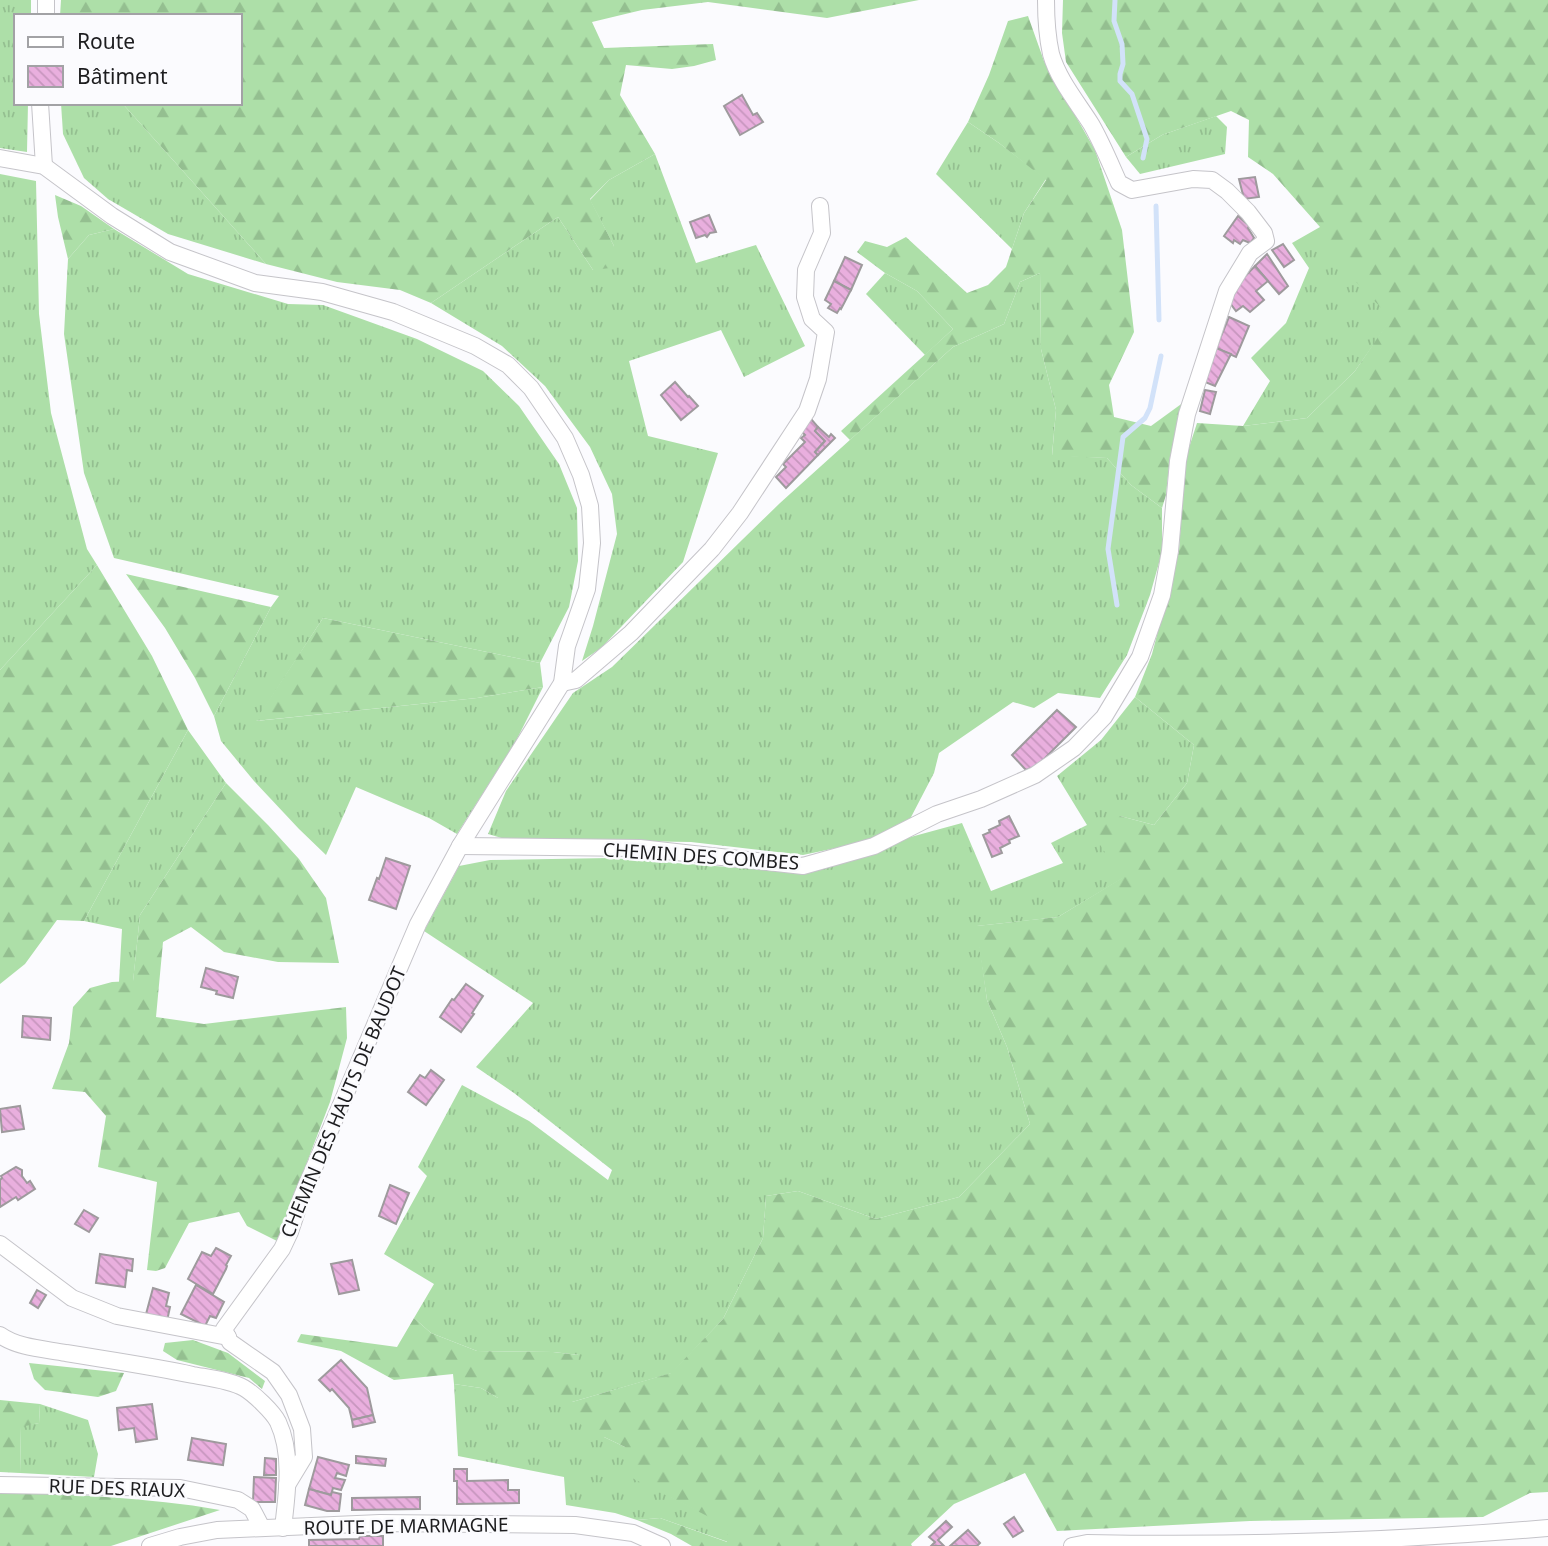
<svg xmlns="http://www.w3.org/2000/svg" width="1548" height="1546" viewBox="0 0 1548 1546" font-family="'Noto Sans',sans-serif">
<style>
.grass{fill:url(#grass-tufts)}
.forest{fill:url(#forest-firs)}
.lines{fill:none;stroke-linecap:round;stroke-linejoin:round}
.stream{stroke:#d2e2f9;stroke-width:5}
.building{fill:url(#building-back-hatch);stroke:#9e9a9d;stroke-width:2}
.minor-casing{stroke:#c5c4c9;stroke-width:18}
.minor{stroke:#fff;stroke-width:16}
.labels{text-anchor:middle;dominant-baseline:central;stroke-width:5;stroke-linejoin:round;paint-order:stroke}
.street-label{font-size:19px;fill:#1d1d1f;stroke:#fbfbfe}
</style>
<defs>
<pattern id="grass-tufts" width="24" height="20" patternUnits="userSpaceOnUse" patternTransform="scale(1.75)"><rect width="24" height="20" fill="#addfa8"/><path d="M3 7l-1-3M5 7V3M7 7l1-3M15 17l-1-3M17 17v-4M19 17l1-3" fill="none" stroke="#94bf90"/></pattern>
<pattern id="forest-firs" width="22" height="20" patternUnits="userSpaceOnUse" patternTransform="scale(1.75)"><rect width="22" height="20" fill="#addfa8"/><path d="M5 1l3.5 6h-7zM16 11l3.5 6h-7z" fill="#94bf90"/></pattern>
<pattern id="building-back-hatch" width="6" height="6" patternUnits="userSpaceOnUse" patternTransform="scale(1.75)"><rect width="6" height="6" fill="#e9afde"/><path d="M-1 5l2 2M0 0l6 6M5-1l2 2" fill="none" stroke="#c796be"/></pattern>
</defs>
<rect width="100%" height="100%" fill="#fbfbfe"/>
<g class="grass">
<polygon points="0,0 31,0 31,16 16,16 16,103 28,103 27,152 0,148"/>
<polygon points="61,103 122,103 266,264 168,234 108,199 84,178 63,134"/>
<polygon points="1216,116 1227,127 1225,154 1140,174 1126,157 1162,135"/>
<polygon points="968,122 999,143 1046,179 1024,213 1012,249 936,174"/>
<polygon points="655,154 696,263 756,245 805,346 744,377 721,330 629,361 648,436 718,453 683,562 601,648 582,661 593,626 617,534 612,494 590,447 545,386 502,346 431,303 558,217 593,270 614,246 590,200 609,180"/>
<polygon points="0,174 36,181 39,314 51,413 87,549 97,565 0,670"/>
<polygon points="1320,227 1392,318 1355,371 1307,418 1243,426 1270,381 1251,358 1286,323 1309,268 1292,243"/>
<polygon points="114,229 188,274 288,304 323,305 417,339 483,371 519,406 559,464 577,508 578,561 569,607 540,663 323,618 256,721 477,698 543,687 515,743 457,834 429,818 356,787 326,855 299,829 254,781 221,741 214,716 271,607 279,596 114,558 84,473 64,334 68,259 89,235"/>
<polygon points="885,273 917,291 953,329 925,355 866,294"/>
<polygon points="1040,273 1041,349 1056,410 1052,455 1107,458 1131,485 1162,508 1162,552 1150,595 1127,655 1100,698 1058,693 1034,708 1013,702 939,753 934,773 909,821 869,841 803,855 691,842 505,839 488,834 506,791 573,693 612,667 780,503 953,347 1004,324 1020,282"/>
<polygon points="1135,697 1194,745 1187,783 1154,825 1120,816 1123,878 1058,917 977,926 987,1000 1007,1047 1030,1124 959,1197 876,1219 798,1191 766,1196 763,1238 723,1319 672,1373 572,1402 604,1437 625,1447 671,1497 727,1525 728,1542 660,1518 637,1520 615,1513 566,1505 564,1477 458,1456 454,1384 481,1388 498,1398 579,1355 553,1352 477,1351 431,1333 414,1318 434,1284 384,1254 427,1176 418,1167 462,1085 529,1121 608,1180 612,1170 514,1093 476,1067 533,1003 424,931 459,866 490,860 610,858 794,872 872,854 907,838 962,823 991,891 1063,863 1051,843 1087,825 1057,776 1101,740"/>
<polygon points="188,730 226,783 140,915 133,982 119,982 122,929 84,921"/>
<polygon points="40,1404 88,1420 98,1454 94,1477 20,1473 21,1426 39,1423"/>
</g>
<g class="forest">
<polygon points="61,0 919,0 827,18 708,2 642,10 592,22 604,48 713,44 716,60 694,66 672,69 626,65 620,95 655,154 609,180 590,199 614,246 610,268 593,270 558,217 431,303 400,290 337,282 266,264 122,103 240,103 240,16 60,16"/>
<polygon points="1063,0 1548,0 1548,1492 1530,1493 1483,1517 1250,1521 1057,1531 1025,1473 954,1504 911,1544 912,1546 692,1546 671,1534 637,1520 660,1518 727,1542 727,1526 630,1477 625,1447 604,1437 587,1437 571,1402 498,1398 481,1388 454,1384 453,1374 394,1380 341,1351 297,1342 301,1334 397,1347 414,1318 431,1333 477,1351 553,1352 579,1355 572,1402 671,1373 723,1319 763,1238 766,1196 798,1191 876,1219 959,1197 1030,1124 1007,1047 987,1000 976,926 1058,917 1122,878 1087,825 1120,816 1154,825 1187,783 1194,745 1135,697 1152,654 1179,551 1185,460 1197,423 1243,426 1307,418 1355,371 1391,318 1321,246 1320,227 1273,174 1248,157 1249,120 1231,111 1162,135 1126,157 1066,62 1062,33"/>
<polygon points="1028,16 1044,61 1095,150 1122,230 1134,332 1109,385 1114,417 1151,426 1184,402 1170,457 1166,495 1162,508 1131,485 1107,458 1052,456 1056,410 1041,349 1040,273 1020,282 1004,324 953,347 850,440 841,431 953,329 917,291 885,273 857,252 865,241 887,247 906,237 967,293 988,285 1006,267 1024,213 1046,180 999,143 968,122 989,75 1008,21"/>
<polygon points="55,195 81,206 114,229 89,235 68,259 58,217"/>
<polygon points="97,565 152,656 188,730 84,921 57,920 25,964 0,984 0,670"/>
<polygon points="126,574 271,607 214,716 195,678 165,628"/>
<polygon points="323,618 540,663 543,687 477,698 255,721"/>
<polygon points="226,783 268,825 299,859 326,898 339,963 278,962 224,952 191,927 163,942 156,1017 204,1024 346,1007 347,1038 330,1102 277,1241 247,1226 239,1212 189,1223 165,1268 156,1271 147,1270 157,1182 98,1167 106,1116 85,1092 52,1089 69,1043 73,1007 90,988 112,982 133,981 140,915"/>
<polygon points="193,1340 228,1353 265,1381 262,1389 249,1378 177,1360 163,1351 165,1343"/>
<polygon points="29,1363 124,1373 116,1391 98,1397 45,1390 34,1379"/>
<polygon points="0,1400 40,1404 39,1423 21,1427 20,1473 0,1472"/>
<path d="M 0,1492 C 74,1495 147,1497 220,1510 L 111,1546 L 0,1546 Z"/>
</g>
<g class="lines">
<g class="stream">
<polyline points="1115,0 1114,21 1122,44 1123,64 1120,74 1120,81 1132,94 1147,139 1143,158"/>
<polyline points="1156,206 1159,320"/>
<polyline points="1117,605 1108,549 1123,437 1145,418 1150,408 1161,356"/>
</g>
</g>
<g class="building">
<polygon points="742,95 753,115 757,113 763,122 740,135 724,106"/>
<polygon points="1255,177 1259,197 1244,199 1239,179"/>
<polygon points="709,215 716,232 710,233 707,237 705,235 696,238 690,222"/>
<polygon points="1238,216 1249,226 1248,228 1254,238 1250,243 1243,240 1240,244 1234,240 1233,243 1224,236"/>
<polygon points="1283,244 1294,260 1284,267 1272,250"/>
<polygon points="1267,254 1288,286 1279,294 1255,266"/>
<polygon points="845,257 862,265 851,290 834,281"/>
<polygon points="1255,266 1268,281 1256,291 1264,300 1250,312 1243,306 1236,311 1227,299 1228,294"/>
<polygon points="834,281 851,290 841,309 840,308 837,313 828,308 831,304 825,300"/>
<polygon points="1229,317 1249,326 1236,357 1216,348"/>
<polygon points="1216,348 1231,354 1215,386 1205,382"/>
<polygon points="675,382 688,397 689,396 698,406 681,420 661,395"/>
<polygon points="1205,390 1216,392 1210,414 1200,411"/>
<polygon points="811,419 818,427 815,431 825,441 815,452 818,455 786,488 776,477 786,467 783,464 805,442 801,438 805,435 800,430"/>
<polygon points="818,427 829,437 831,434 835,438 818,455 815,452 825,441 815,431"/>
<polygon points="1057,710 1076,727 1037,766 1026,770 1012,755"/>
<polygon points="1009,816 1019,836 1009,840 1010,843 1000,848 1002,853 992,857 983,835 990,832 989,830 1000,825 999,821"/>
<polygon points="386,858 410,866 396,909 369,900 377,878 379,879"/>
<polygon points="206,968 238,977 233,998 216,994 217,991 201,987"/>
<polygon points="466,984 483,996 472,1013 474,1014 461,1032 440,1017 452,999 454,1000"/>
<polygon points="23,1016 51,1018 50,1040 22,1037"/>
<polygon points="431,1070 444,1080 426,1105 408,1092 420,1075 425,1078"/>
<polygon points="20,1106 24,1129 2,1132 0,1109"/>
<polygon points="16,1167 22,1170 22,1176 27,1183 30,1181 35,1189 18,1200 16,1197 0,1207 0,1180 2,1178 1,1176"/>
<polygon points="390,1185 409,1193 396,1224 379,1216"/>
<polygon points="84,1210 98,1218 89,1232 75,1224"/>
<polygon points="216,1248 231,1256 226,1265 227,1266 226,1269 213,1294 188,1279 202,1252 211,1256"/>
<polygon points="100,1254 133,1259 132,1271 127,1270 125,1287 96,1283"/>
<polygon points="352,1260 359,1290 339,1294 331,1264"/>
<polygon points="196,1285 224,1302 216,1318 210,1316 205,1326 181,1314"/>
<polygon points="153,1288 169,1293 166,1306 170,1307 167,1321 146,1314"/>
<polygon points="37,1290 46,1295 38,1308 30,1303"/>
<polygon points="341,1360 367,1388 373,1415 352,1420 349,1408 332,1389 330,1391 319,1380"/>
<polygon points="152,1404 157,1439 136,1442 134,1428 119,1430 117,1408"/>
<polygon points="373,1415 375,1422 353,1427 352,1420"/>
<polygon points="192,1438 226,1444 223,1465 188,1460"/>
<polygon points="356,1456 386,1459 385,1466 356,1463"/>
<polygon points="318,1457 349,1465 346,1476 337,1473 335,1478 345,1480 341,1490 333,1488 331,1495 309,1489"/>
<polygon points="265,1458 276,1459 276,1475 264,1475"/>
<polygon points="454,1469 467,1469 467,1481 508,1480 508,1490 519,1490 519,1503 457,1504 457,1481 454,1481"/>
<polygon points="254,1477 276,1478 275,1502 253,1502"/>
<polygon points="309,1489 331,1495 332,1492 341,1494 339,1511 327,1511 305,1505"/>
<polygon points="420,1497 420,1509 352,1510 352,1498"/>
<polygon points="1014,1517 1023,1531 1013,1537 1004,1524"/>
<polygon points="946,1521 952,1527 938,1540 944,1546 931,1546 935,1542 929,1537"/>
<polygon points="968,1530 980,1543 977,1546 950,1546"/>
<polygon points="360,1536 383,1536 383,1546 309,1546 309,1540 359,1539"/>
</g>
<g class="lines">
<g class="minor-casing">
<g id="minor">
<polyline points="46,16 46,0"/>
<polyline points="40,103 44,166"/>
<polyline points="0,158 44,166 112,216 170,252 255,283 322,292 393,312 475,346 508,365 531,388 565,438 581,475 590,506 592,543 587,589 567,646 562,683 460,846 418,924 302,1196 290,1232 282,1249 224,1329 230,1342 273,1372 289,1395 302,1429 304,1457 287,1485"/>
<polyline points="562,683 576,680 631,633 712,549 740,513 807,411 818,379 826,332 812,319 805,297 806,270 822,233 820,206"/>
<path d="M 460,846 L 640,848 L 803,866 L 874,846 L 937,814 L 981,799 L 1035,775 L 1074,748 L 1104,717 L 1140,657 L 1162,595 L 1170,551 L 1178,461 L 1187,414 L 1227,291 L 1250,253 L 1266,241 L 1264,233 L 1248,212 L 1227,191 L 1212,180 L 1193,179 L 1132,190 L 1119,183 C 1110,163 1102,143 1091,124 C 1077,102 1058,79 1051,54 C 1047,36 1046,18 1046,0"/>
<polyline points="0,1244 72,1298 117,1316 228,1337"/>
<path d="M 0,1335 C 18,1348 45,1349 66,1353 C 108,1360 151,1366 193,1375 C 209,1378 229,1380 244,1388 C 254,1394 273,1412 278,1422 C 293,1454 287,1494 283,1528"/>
<polyline points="0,1485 180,1488 238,1500 252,1509 262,1528"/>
<polyline points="150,1546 180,1537 217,1530 380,1523 575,1525 633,1533 662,1546"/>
<path d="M 1072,1546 L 1087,1543 C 1241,1546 1395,1541 1548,1528"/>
</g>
</g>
<use href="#minor" class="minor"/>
</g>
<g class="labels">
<g class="street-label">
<text transform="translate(701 856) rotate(4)">CHEMIN DES COMBES</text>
<text transform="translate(343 1102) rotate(-67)">CHEMIN DES HAUTS DE BAUDOT</text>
<text transform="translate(117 1488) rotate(2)">RUE DES RIAUX</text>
<text transform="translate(406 1526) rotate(-1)">ROUTE DE MARMAGNE</text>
</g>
</g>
<rect x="14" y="14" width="228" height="91" fill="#fbfbfe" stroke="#a2a2a5" stroke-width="2"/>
<rect x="28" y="37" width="35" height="10" fill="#ffffff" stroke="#a2a2a5" stroke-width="2"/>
<text x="77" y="49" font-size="21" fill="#1d1d1f">Route</text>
<rect x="28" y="66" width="35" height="21" fill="url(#building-back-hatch)" stroke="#a2a2a5" stroke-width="2"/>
<text x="77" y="84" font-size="21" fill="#1d1d1f">Bâtiment</text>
</svg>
